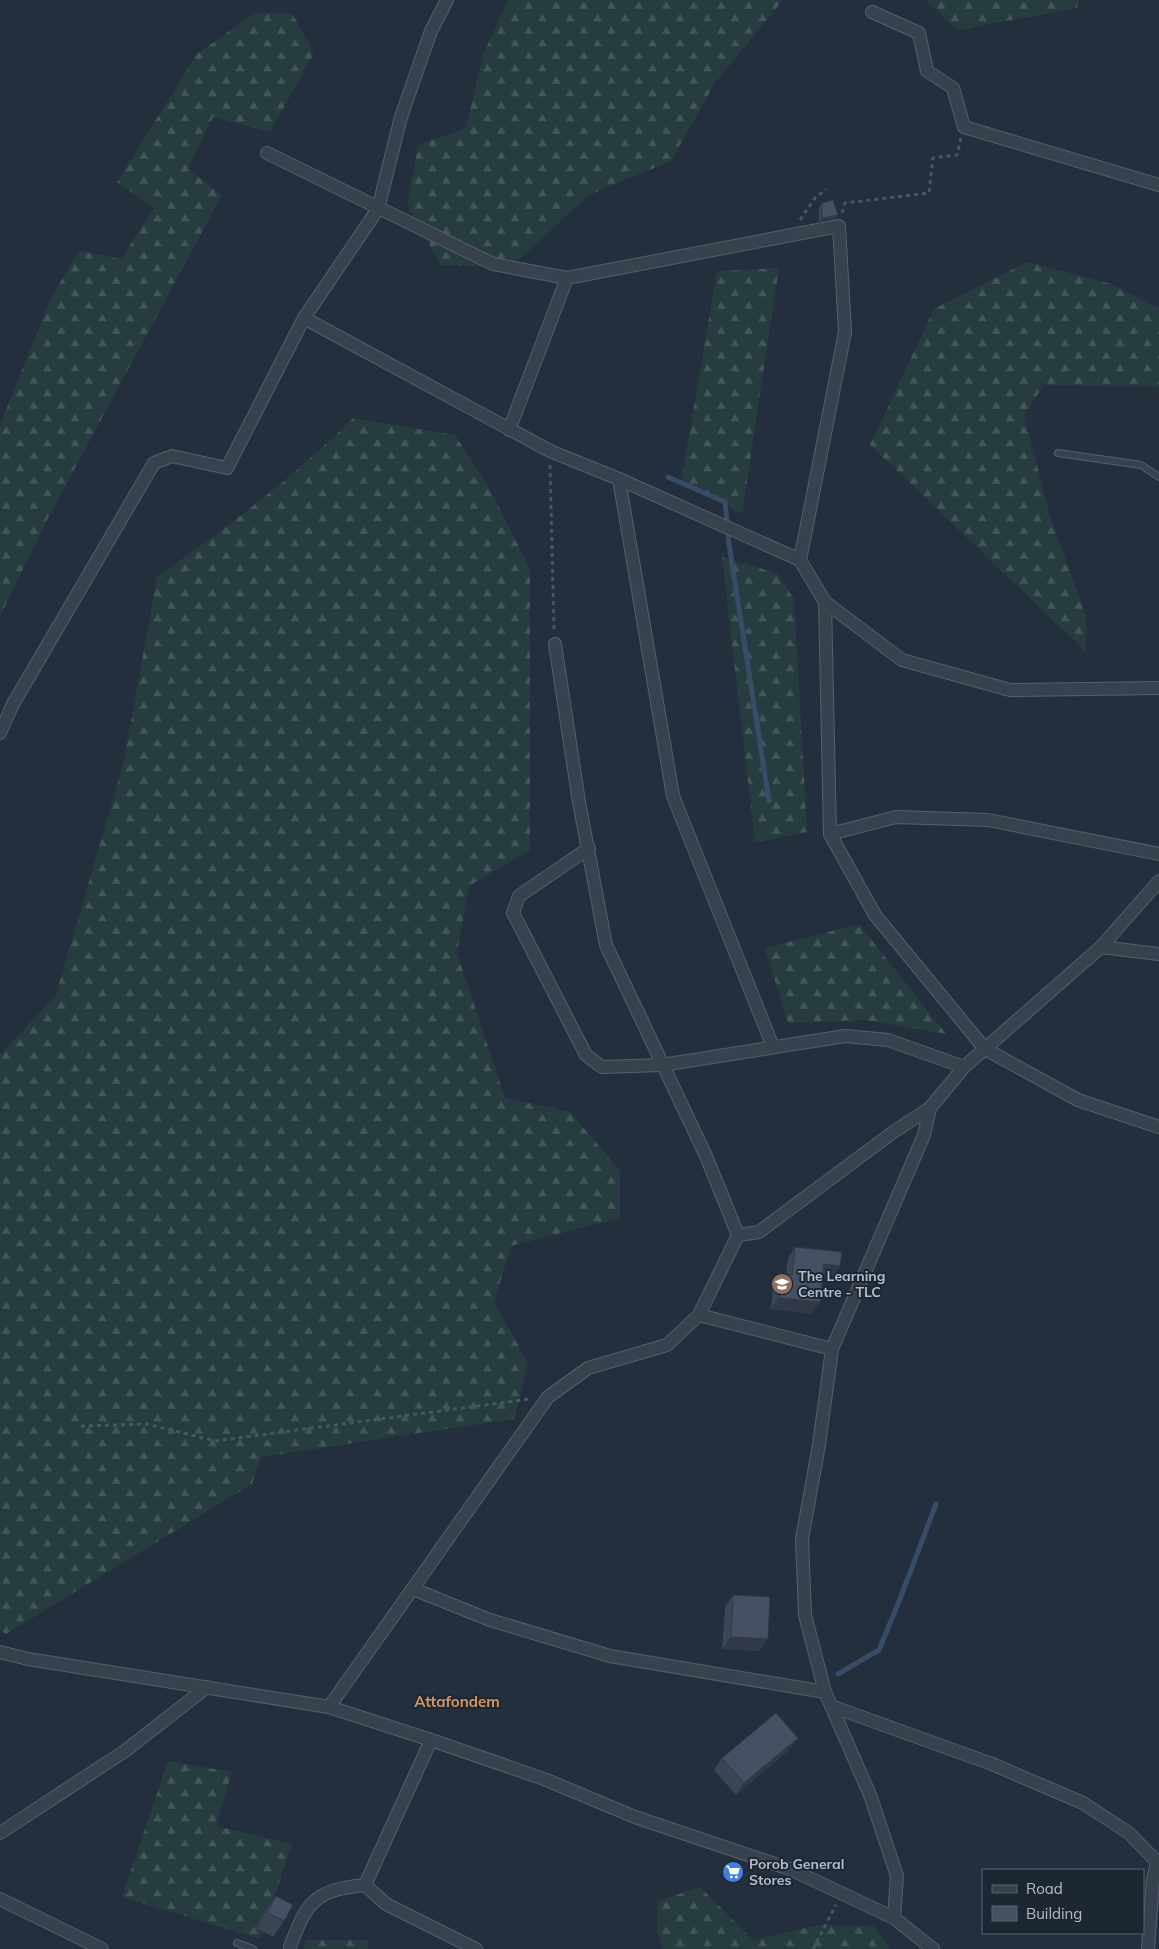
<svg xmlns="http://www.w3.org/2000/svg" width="1159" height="1949" viewBox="0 0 1159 1949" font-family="Mulish,sans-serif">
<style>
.forest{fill:url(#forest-firs)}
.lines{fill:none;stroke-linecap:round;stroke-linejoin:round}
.stream{stroke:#394c67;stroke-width:5}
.lane-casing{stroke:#565f6c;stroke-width:8}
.street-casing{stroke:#565f6c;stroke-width:14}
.path{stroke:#44595c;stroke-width:3;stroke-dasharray:4 4;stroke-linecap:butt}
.lane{stroke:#38414e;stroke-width:6}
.street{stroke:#38414e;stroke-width:12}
.wall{fill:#3b4654}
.shaded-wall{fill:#303945}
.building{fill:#455162;stroke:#303945}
.labels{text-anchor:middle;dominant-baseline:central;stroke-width:4;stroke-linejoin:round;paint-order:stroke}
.poi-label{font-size:14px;font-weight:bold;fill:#b4bcc9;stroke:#1d2633;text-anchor:start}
.neighbourhood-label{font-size:15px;font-weight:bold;fill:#d59563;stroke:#1d2633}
</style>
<defs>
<pattern id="forest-firs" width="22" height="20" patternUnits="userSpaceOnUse" patternTransform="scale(1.25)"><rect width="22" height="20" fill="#263c3f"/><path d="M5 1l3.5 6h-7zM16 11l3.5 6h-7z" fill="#435659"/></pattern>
</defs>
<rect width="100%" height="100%" fill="#242f3e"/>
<g class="forest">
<polygon points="508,0 783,0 715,83 671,161 589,195 511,267 441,265 407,206 418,145 466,128 483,55"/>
<polygon points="926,0 1079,0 1077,8 957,30"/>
<polygon points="255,13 292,13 314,53 270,132 213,117 188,168 222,195 48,518 0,616 0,425 51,298 79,251 121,259 154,208 117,182 197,54"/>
<polygon points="1027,262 1111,284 1159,309 1159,387 1044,385 1024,415 1049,513 1086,616 1086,652 870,445 934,309"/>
<polygon points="779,268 742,514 681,482 717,271"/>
<path d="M 353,418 L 455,435 L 486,482 L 530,569 L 530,850 L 469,886 L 457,953 L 505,1098 L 570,1112 L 620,1171 L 620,1218 L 511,1246 L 494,1302 L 528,1363 L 514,1419 L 261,1457 L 252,1484 L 6,1634 L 0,1630 L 0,1055 L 56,995 L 124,761 L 157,577 C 226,528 293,478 353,418 Z"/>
<polygon points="722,557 777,573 794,599 807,832 755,842"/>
<polygon points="859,924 946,1034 866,1020 788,1023 765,948"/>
<polygon points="168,1761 232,1772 216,1826 292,1844 260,1939 122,1897"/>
<polygon points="700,1887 753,1940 819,1925 874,1926 890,1949 663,1949 657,1928 658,1901"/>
<polygon points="306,1940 368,1940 368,1949 303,1949"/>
</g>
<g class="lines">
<g class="stream">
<polyline points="668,477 725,502 729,544 769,801"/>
<polyline points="838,1674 879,1650 900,1599 936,1504"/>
</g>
<g class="lane-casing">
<g id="lane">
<polyline points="1058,453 1141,465 1159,477"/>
<polyline points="237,1943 253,1949"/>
</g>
</g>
<g class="street-casing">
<g id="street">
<polyline points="872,12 919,33 927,71 953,88 964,127 1159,185"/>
<polyline points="267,153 493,264 567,278"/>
<polyline points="304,318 550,451 619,479 800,560 825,602 902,660 1010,690 1159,688"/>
<polyline points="509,430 567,278 839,226 845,332 800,560"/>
<polyline points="619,479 673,796 773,1047"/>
<polyline points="825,602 830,834 875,915 985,1049 1078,1100 1159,1127"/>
<polyline points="0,733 13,704 154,463 172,456 227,468 304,318 378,209 401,117 431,31 447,0"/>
<polyline points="830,834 896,817 988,820 1159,854"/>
<polyline points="589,848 519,896 513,913 586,1055 602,1067 662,1065 845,1036 888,1040 964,1067"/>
<polyline points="1101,947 1159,954"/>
<polyline points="738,1235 759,1232 892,1133 930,1108"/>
<polyline points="699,1315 832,1349"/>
<polyline points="413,1589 490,1620 610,1656 825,1692"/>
<polyline points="0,1652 28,1659 329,1707 431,1740 544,1779 635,1817 790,1869 894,1918 933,1949"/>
<polyline points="831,1706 992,1764 1083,1803 1129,1833 1157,1862 1153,1880 1148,1949"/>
<polyline points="329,1707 548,1397 588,1368 667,1345 699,1315 738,1235 706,1156 606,945 579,802 555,644"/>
<polyline points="431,1740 365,1885 386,1904 476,1949"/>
<polyline points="0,1833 125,1751 207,1687"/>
<polyline points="0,1899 102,1949"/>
<polyline points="894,1918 897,1876 870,1795 825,1692 805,1615 802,1539 819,1445 832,1349 924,1135 930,1108 964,1067 1101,947 1159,881"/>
<path d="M 290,1947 C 307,1901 315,1890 365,1885"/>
</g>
</g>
<g class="path">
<polyline points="842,213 845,203 929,193 933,158 957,155 961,138"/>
<polyline points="800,220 815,198 826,189"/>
<polyline points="550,465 554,631"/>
<polyline points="81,1426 147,1424 215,1441 530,1399"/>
<polyline points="813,1949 836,1905"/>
</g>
<use href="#lane" class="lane"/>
<use href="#street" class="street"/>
</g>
<g class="wall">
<polygon points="822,203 835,219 819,222 819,207"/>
<polygon points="795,1247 833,1277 822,1276 812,1314 771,1309 773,1285 781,1274 786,1274 788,1258"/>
<polygon points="733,1595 760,1651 722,1649 725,1607"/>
<polygon points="798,1738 789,1750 736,1795 714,1770 722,1758"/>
<polygon points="276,1896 284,1921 273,1937 256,1928 265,1912"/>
</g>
<g class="shaded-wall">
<polygon points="838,215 835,219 819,222 822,218"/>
<polygon points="824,1264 840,1266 833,1277 816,1275"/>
<polygon points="779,1298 820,1302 812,1314 771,1309"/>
<polygon points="731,1637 768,1639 760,1651 722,1649"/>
<polygon points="798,1738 789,1750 736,1795 744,1783"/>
</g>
<g class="building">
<polygon points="833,200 838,215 822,218 822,203"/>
<polygon points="795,1247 842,1252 840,1266 824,1264 820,1302 779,1298 781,1274 792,1275"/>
<polygon points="733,1595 770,1597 768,1639 731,1637"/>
<polygon points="776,1713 798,1738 744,1783 722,1758"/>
<polygon points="276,1896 293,1905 284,1921 267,1913"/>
</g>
<defs>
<g id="school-disc" transform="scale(1.125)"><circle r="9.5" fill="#8d6e63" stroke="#1d2633"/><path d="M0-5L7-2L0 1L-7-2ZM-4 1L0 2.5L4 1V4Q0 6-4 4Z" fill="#fff"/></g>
<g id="supermarket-disc" transform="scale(1.125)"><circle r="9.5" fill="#3f7fe0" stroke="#1d2633"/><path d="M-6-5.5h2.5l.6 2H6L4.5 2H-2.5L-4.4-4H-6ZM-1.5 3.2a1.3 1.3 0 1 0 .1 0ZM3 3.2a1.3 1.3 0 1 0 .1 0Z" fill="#fff"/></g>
</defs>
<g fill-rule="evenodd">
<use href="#school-disc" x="782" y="1284"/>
<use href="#supermarket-disc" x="733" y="1872"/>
</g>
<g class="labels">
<g class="poi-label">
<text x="798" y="1276">The Learning<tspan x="798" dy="16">Centre - TLC</tspan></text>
<text x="749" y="1864">Porob General<tspan x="749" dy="16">Stores</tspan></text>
</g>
<g class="neighbourhood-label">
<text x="457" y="1701">Attafondem</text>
</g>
</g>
<rect x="982" y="1869" width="162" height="65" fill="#1d2633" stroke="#59626f"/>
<rect x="992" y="1885" width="25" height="8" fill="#38414e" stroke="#59626f"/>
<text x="1026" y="1894" font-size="15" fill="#b4bcc9">Road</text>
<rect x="992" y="1906" width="25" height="15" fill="#455162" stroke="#59626f"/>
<text x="1026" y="1919" font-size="15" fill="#b4bcc9">Building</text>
</svg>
